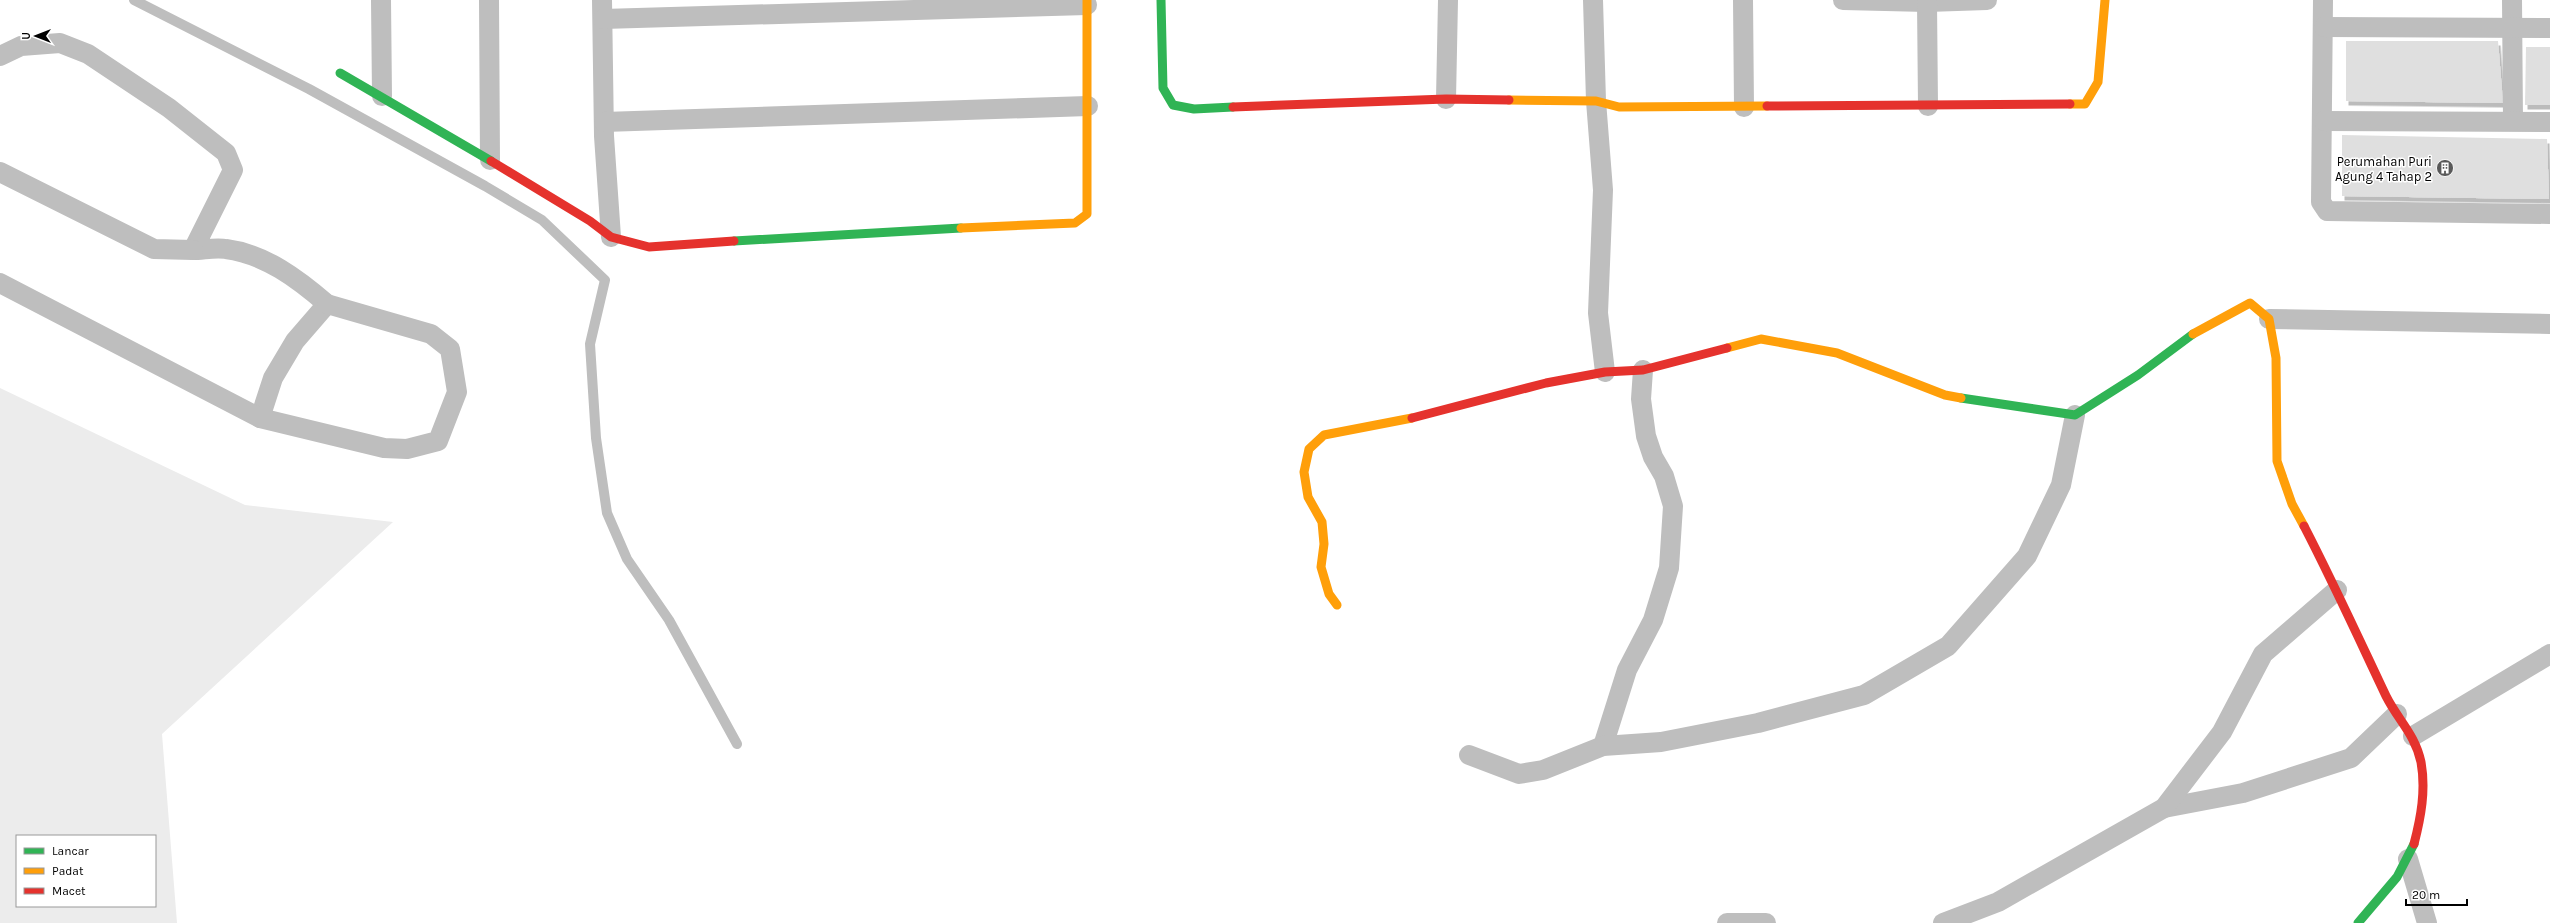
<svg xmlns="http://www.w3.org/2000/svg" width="2550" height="923" viewBox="0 0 2550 923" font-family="Karla,sans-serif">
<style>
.green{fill:#ececec;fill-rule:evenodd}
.building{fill:#dfdfdf;filter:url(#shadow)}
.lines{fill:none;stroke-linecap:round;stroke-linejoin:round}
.lane{stroke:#bebebe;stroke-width:10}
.street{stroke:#bebebe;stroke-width:20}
.fast{stroke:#30b455;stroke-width:9}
.slow{stroke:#ff9f0a;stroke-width:9}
.jam{stroke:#e5322d;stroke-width:9}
.labels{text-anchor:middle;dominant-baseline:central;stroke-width:3;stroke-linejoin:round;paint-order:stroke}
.poi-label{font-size:13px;fill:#000;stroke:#fff;text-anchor:end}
</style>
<defs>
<filter id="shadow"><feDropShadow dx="2.5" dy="4.5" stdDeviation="0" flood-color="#0004"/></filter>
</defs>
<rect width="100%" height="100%" fill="#fff"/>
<path class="green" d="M 0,388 L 245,505 L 393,522 L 162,734 L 177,923 L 0,923 ZM 17,836 L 155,836 L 155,906 L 17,906 Z"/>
<g class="building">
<polygon points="2346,41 2498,41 2503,103 2346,101"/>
<polygon points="2526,47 2550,47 2550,105 2525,105"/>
<polygon points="2342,135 2547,139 2549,199 2342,196"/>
</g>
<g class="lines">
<polyline class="lane" points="134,0 309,89 485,186 542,220 605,280 590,344 596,438 607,513 627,559 669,620 737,744"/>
<g class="street">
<polyline points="381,0 382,96"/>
<polyline points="489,0 490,160"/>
<polyline points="602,0 604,136 611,237"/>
<polyline points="1593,0 1596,101 1603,190 1598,313 1605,372"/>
<polyline points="1743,0 1744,107"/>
<polyline points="1843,0 1927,2 1987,0"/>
<polyline points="2323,0 2321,202 2327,211 2550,214"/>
<polyline points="2512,0 2513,121"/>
<polyline points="1927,2 1928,106"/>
<polyline points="603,19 1087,5"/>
<polyline points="2324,27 2550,28"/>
<path d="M 0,56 L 21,46 L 60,43 L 88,54 L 169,108 L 226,153 L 233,170 L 193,250 C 203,250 216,247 226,249 C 265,254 298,279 327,304 L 295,341 L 273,378 L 260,418"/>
<polyline points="1446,99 1448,0"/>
<polyline points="2324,121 2550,122"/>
<polyline points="604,122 1088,106"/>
<polyline points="0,172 154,249 193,250"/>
<polyline points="0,283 260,418 384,448 407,449 438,441 457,392 450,349 431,334 327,304"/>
<polyline points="2269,319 2550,324"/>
<polyline points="2413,736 2550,654"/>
<polyline points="1603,746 1627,670 1653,620 1669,568 1673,506 1664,476 1653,457 1646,436 1641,399 1643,370"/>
<polyline points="1469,755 1519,774 1543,770 1603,746 1661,742 1758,723 1864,695 1948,646 2027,556 2061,485 2075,415"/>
<polyline points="2164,808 2243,793 2351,758 2397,714"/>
<polyline points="2408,859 2427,923"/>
<polyline points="1727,923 1766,923"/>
<polyline points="1943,923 1998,902 2164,808 2222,732 2263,654 2337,590"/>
</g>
<g class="fast">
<polyline points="1161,0 1163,88 1173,105 1194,109 1233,107"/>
<polyline points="340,73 491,161"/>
<polyline points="734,241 961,228"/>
<polyline points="1961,398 2075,415 2138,375 2193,334"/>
<polyline points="2358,923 2397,877 2414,844"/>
</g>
<g class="slow">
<polyline points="1509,100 1596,101 1619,107 1767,106"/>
<polyline points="2070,104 2085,104 2098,82 2105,0"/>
<polyline points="961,228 1075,223 1087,214 1087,0"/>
<polyline points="2193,334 2250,303 2269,319 2276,358 2277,461 2292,504 2304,526"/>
<polyline points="1727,348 1761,339 1837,353 1945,395 1961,398"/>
<polyline points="1337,605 1329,594 1321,567 1324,544 1322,522 1308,497 1304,472 1309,449 1324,435 1412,418"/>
</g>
<g class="jam">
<polyline points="1767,106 2070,104"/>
<polyline points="1233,107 1446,99 1509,100"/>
<polyline points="491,161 590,221 611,237 649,247 734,241"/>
<polyline points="1412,418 1546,383 1605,372 1643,370 1727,348"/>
<path d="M 2304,526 C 2333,582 2359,639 2386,696 C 2398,720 2415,734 2421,762 C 2426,790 2421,817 2414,844"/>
</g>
</g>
<defs>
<g id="building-disc" transform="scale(0.9)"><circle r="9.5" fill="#595959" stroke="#fff"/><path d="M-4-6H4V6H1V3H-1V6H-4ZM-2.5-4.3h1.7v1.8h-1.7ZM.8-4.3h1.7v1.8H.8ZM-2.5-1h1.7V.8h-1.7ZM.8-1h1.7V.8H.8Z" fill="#fff"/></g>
</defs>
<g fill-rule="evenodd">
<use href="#building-disc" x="2445" y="168"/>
</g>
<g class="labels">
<g class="poi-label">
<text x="2432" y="161">Perumahan Puri<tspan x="2432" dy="15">Agung 4 Tahap 2</tspan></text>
</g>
</g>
<rect x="16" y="835" width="140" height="72" fill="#ffffff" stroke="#999999"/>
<rect x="24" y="848" width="20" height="6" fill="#30b455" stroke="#999999"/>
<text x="52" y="855" font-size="12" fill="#000000">Lancar</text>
<rect x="24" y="868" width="20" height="6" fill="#ff9f0a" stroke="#999999"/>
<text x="52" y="875" font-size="12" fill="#000000">Padat</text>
<rect x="24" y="888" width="20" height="6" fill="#e5322d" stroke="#999999"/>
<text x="52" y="895" font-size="12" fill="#000000">Macet</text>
<g transform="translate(36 36) rotate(270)" stroke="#ffffff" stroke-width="3" paint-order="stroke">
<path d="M0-3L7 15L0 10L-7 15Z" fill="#000000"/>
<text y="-6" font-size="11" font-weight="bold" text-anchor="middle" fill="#000000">U</text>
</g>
<path d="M2406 899v6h61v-6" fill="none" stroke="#000000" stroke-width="2"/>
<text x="2412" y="899" font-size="12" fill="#000000" stroke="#ffffff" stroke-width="3" paint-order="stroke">20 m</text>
</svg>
